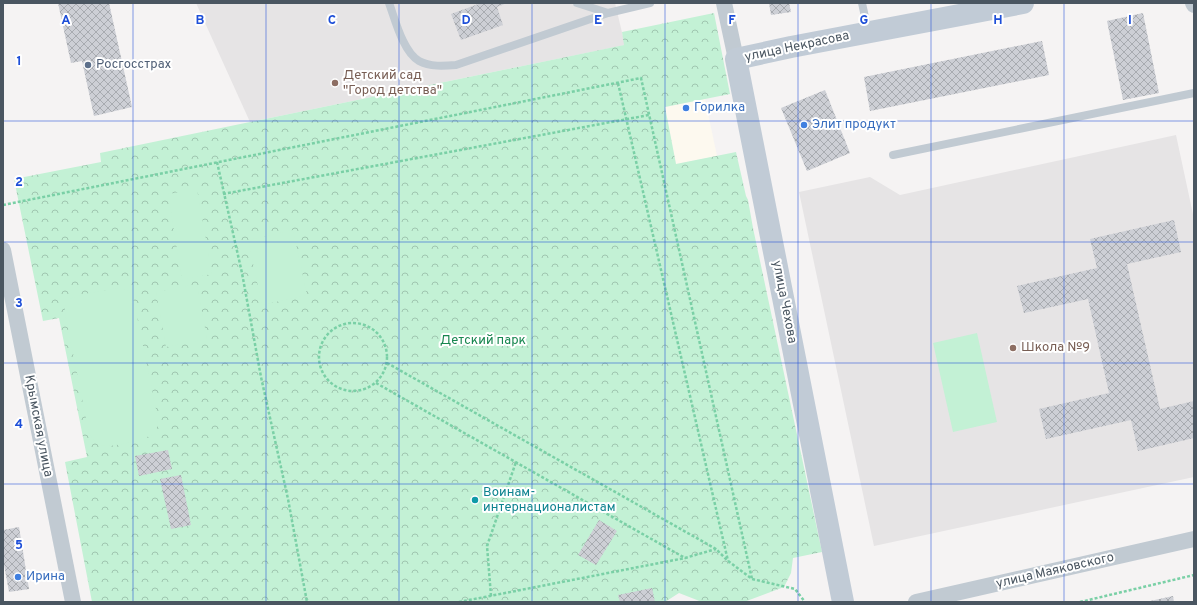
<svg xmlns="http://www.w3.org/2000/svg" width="1197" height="605" viewBox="0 0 1197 605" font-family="Overpass,sans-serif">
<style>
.commercial{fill:#fdf9ef}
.education{fill:#e6e4e5}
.forest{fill:url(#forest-crowns)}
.pitch{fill:#c3f1d5}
.building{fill:url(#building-cross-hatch)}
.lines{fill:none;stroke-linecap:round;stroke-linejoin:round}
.path{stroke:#7ad0a6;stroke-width:2.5;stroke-dasharray:3 2;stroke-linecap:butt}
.service{stroke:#c1cad2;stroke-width:8}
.minor{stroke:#c1cad2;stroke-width:16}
.secondary{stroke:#c1cbd6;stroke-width:22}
.grid{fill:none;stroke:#1d4ed8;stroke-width:1;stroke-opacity:0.55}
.service-dot{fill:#5c6f8a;stroke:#fff;stroke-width:1.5}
.education-dot{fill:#8d6e63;stroke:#fff;stroke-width:1.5}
.shop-dot{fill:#3f7fe0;stroke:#fff;stroke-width:1.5}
.culture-dot{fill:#0f9aa8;stroke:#fff;stroke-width:1.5}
.labels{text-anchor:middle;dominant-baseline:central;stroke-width:4;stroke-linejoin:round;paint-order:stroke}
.street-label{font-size:13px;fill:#4a5661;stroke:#fff}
.service-label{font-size:13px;fill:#4e5e75;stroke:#fff;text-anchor:start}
.education-label{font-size:13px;fill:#785e54;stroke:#fff;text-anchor:start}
.shop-label{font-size:13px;fill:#366cbe;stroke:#fff;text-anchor:start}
.park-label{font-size:13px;fill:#17864f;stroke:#fff}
.culture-label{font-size:13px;fill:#0d838f;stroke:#fff;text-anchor:start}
.grid-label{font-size:13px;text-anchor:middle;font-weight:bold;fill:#1d4ed8;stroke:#fff;stroke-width:4;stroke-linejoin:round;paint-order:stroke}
</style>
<defs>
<pattern id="forest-crowns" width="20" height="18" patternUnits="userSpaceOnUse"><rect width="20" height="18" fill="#c3f1d5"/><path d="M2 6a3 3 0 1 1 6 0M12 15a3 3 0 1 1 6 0" fill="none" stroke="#a0c6b0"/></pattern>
<pattern id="building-cross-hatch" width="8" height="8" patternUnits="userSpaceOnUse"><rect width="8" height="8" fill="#cdcfd5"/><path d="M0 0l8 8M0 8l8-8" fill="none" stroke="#a8abb0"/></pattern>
</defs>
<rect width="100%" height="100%" fill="#f5f3f3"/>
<polygon class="commercial" points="705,99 717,156 676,164 665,107"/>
<g class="education">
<polygon points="196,3 615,3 625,45 250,122"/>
<polygon points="1176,135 1194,219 1194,477 874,546 799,192 870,177 900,195"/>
</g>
<polygon class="forest" points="714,13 730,94 665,107 676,164 736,152 746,196 748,200 753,228 822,552 793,558 791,573 784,587 744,602 702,602 679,593 665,602 92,602 65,462 87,457 59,318 43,321 14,179 101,162 100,153 624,45 622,32"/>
<g class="pitch">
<polygon points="197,189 212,274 182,280 168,194"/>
<polygon points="293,230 307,295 262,305 248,240"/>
<polygon points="197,284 207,339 166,347 156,292"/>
<path d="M 118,288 L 127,290 L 133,297 L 158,419 C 158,424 157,429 154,433 C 149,439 113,447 105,446 C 98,446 92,439 89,433 L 66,318 C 65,313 63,305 69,300 C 76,294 108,290 118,288 Z"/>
<polygon points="977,333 997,422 953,432 933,343"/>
</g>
<g class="building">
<polygon points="58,3 109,3 132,107 94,116 82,61 71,63"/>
<polygon points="481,3 507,3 497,7 503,25 461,40 451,14"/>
<polygon points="769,3 789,3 791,12 771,15"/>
<polygon points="1143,13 1159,93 1123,100 1107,21"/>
<polygon points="1042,41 1049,75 870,111 864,77"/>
<polygon points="825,90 850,153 807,171 781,108"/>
<polygon points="1174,220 1181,252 1127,264 1160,409 1194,401 1194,438 1138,451 1131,420 1046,439 1039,409 1109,393 1088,299 1024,313 1017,286 1097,268 1090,239"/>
<polygon points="168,450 172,469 139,476 135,456"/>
<polygon points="181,475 191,525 171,529 160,479"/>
<polygon points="599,520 617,531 596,565 578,555"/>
<polygon points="19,527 29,589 9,592 3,559 3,530"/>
<polygon points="652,588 655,602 620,602 618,595"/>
<polygon points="1173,596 1174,602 1150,602 1150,601"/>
</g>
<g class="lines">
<g class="path">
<polyline points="618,83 728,561"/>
<polyline points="217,162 242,273 261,377 288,499 307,602"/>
<polyline points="223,194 649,115"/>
<polyline points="3,205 641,78 752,579"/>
<circle cx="353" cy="357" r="34"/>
<polyline points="387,363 716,549 728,561 752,579 795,589 805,602"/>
<polyline points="376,383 685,558 716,549"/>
<polyline points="491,596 487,546 516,462"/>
<polyline points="459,602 685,558"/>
<polyline points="1080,602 1194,575"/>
</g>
<g class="service">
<path d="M 389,3 C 395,19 403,52 419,61 C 430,67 444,66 456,65 L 608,13 L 650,3"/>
<polyline points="577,3 608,13"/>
<polyline points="862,3 868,31"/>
<polyline points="893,155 1194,93"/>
</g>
<g class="minor">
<polyline points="724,3 736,59"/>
<polyline points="1193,3 1194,5"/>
<polyline points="3,250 73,602"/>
<polyline points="916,602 1194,539"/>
</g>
<polyline class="secondary" points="843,602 736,59 791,47 1023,3"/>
</g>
<path class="grid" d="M 133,3 L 133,602M 266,3 L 266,602M 399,3 L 399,602M 532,3 L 532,602M 665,3 L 665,602M 798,3 L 798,602M 931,3 L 931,602M 1064,3 L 1064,602M 3,121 L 1194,121M 3,242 L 1194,242M 3,363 L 1194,363M 3,484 L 1194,484"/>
<circle class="service-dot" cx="88" cy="65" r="4"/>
<g class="education-dot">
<circle cx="335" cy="83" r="4"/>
<circle cx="1013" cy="348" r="4"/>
</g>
<g class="shop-dot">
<circle cx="686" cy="108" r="4"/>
<circle cx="804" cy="125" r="4"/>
<circle cx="18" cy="577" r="4"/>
</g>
<circle class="culture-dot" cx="475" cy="500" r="4"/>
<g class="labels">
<g class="street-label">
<text transform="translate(797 47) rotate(-12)">улица Некрасова</text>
<text transform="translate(784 302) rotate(79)">улица Чехова</text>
<text transform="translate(38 426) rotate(79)">Крымская улица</text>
<text transform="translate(1055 571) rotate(-13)">улица Маяковского</text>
</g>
<g class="service-label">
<text x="96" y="65">Росгосстрах</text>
</g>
<g class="education-label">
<text x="343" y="76">Детский сад<tspan x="343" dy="15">"Город детства"</tspan></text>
<text x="1021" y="348">Школа №9</text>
</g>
<g class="shop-label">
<text x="694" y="108">Горилка</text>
<text x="812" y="125">Элит продукт</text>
<text x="26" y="577">Ирина</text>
</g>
<g class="park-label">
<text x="483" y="341">Детский парк</text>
</g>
<g class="culture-label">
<text x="483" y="493">Воинам-<tspan x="483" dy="15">интернационалистам</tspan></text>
</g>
</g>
<g class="grid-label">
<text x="66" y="24">A</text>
<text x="200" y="24">B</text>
<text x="332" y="24">C</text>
<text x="466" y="24">D</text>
<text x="598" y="24">E</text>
<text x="732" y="24">F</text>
<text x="864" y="24">G</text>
<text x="998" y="24">H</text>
<text x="1130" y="24">I</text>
<text x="19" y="65">1</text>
<text x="19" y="186">2</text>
<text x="19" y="307">3</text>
<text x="19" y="428">4</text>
<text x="19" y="549">5</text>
</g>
<rect width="1197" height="605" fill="none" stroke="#4a5661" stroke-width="8"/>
</svg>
